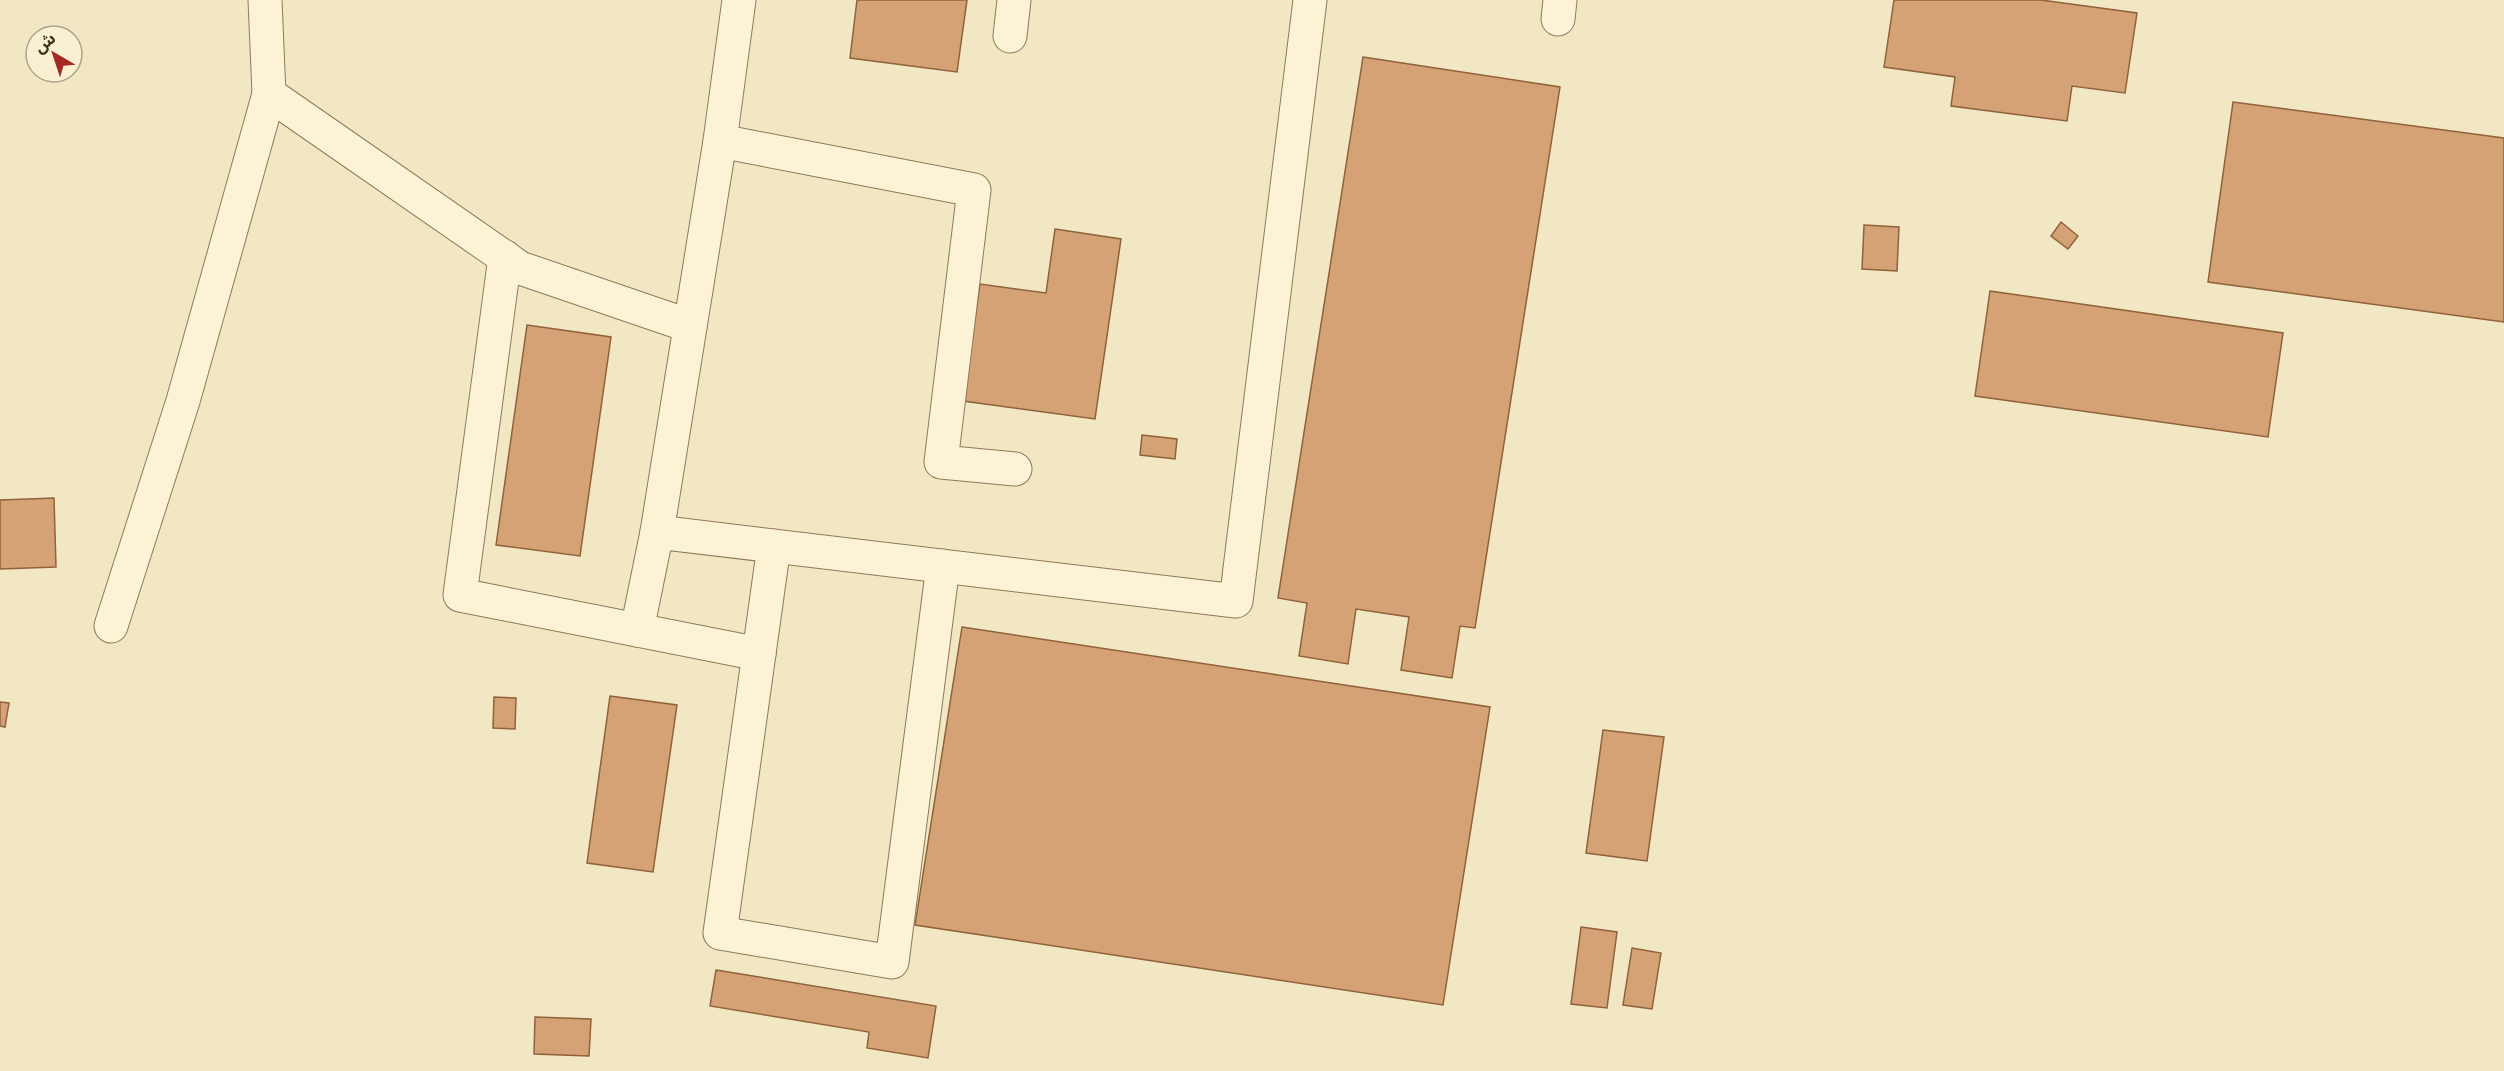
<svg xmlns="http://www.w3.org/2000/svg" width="2504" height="1071" viewBox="0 0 2504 1071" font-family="'Roboto Serif','Noto Sans Arabic',serif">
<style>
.building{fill:#d4a275;stroke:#90623b;stroke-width:1.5}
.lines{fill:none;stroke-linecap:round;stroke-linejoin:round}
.minor-casing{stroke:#8f7858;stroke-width:35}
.minor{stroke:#fcf3d7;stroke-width:33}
</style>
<rect width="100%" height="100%" fill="#f2e7c3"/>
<g class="building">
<polygon points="857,0 967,0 957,72 850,58"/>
<polygon points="1894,0 2041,0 2137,13 2125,93 2072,86 2067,121 1951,106 1955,77 1884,67"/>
<polygon points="1363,57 1560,87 1475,628 1460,626 1452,678 1401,670 1409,617 1356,609 1348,664 1299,656 1307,603 1278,598"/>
<polygon points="2233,102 2504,138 2504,322 2208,282"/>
<polygon points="2061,222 2078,236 2068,249 2051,236"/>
<polygon points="1864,225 1899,227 1897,271 1862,269"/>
<polygon points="1055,229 1121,239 1095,419 963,401 980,284 1046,293"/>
<polygon points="1990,291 2283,333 2268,437 1975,396"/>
<polygon points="527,325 611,337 580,556 496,545"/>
<polygon points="1142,435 1177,439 1175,459 1140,455"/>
<polygon points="54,498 56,567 0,569 0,500"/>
<polygon points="962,627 1490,707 1443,1005 915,925"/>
<polygon points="610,696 677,705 653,872 587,863"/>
<polygon points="494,697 516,698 515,729 493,728"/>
<polygon points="0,702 9,703 5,727 0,726"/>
<polygon points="1603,730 1664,737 1647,861 1586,853"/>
<polygon points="1581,927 1617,932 1607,1008 1571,1004"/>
<polygon points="1632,948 1661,953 1652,1009 1623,1005"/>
<polygon points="716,970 936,1006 928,1058 867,1048 869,1032 710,1006"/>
<polygon points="535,1017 591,1019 589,1056 534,1054"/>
</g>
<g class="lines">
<g class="minor-casing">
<g id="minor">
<polyline points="265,0 269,94 520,268 690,326"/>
<polyline points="739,0 720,141 657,532 1236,601 1310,0"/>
<polyline points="1558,19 1560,0"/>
<polyline points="1010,36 1014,0"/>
<polyline points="720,141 974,190 941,462 1015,469"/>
<polyline points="505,257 460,595 759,654"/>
<polyline points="774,546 720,933 892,962 943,566"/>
<polyline points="111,626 183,401 269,94"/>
<polyline points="637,630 657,532"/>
</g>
</g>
<use href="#minor" class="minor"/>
</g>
<g transform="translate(54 54) rotate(321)"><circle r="28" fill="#f9f0d3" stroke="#aea38a" stroke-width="1.5"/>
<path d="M0-4.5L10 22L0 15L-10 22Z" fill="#a32922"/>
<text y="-9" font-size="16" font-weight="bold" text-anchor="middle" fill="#3d2f1d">ش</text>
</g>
</svg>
